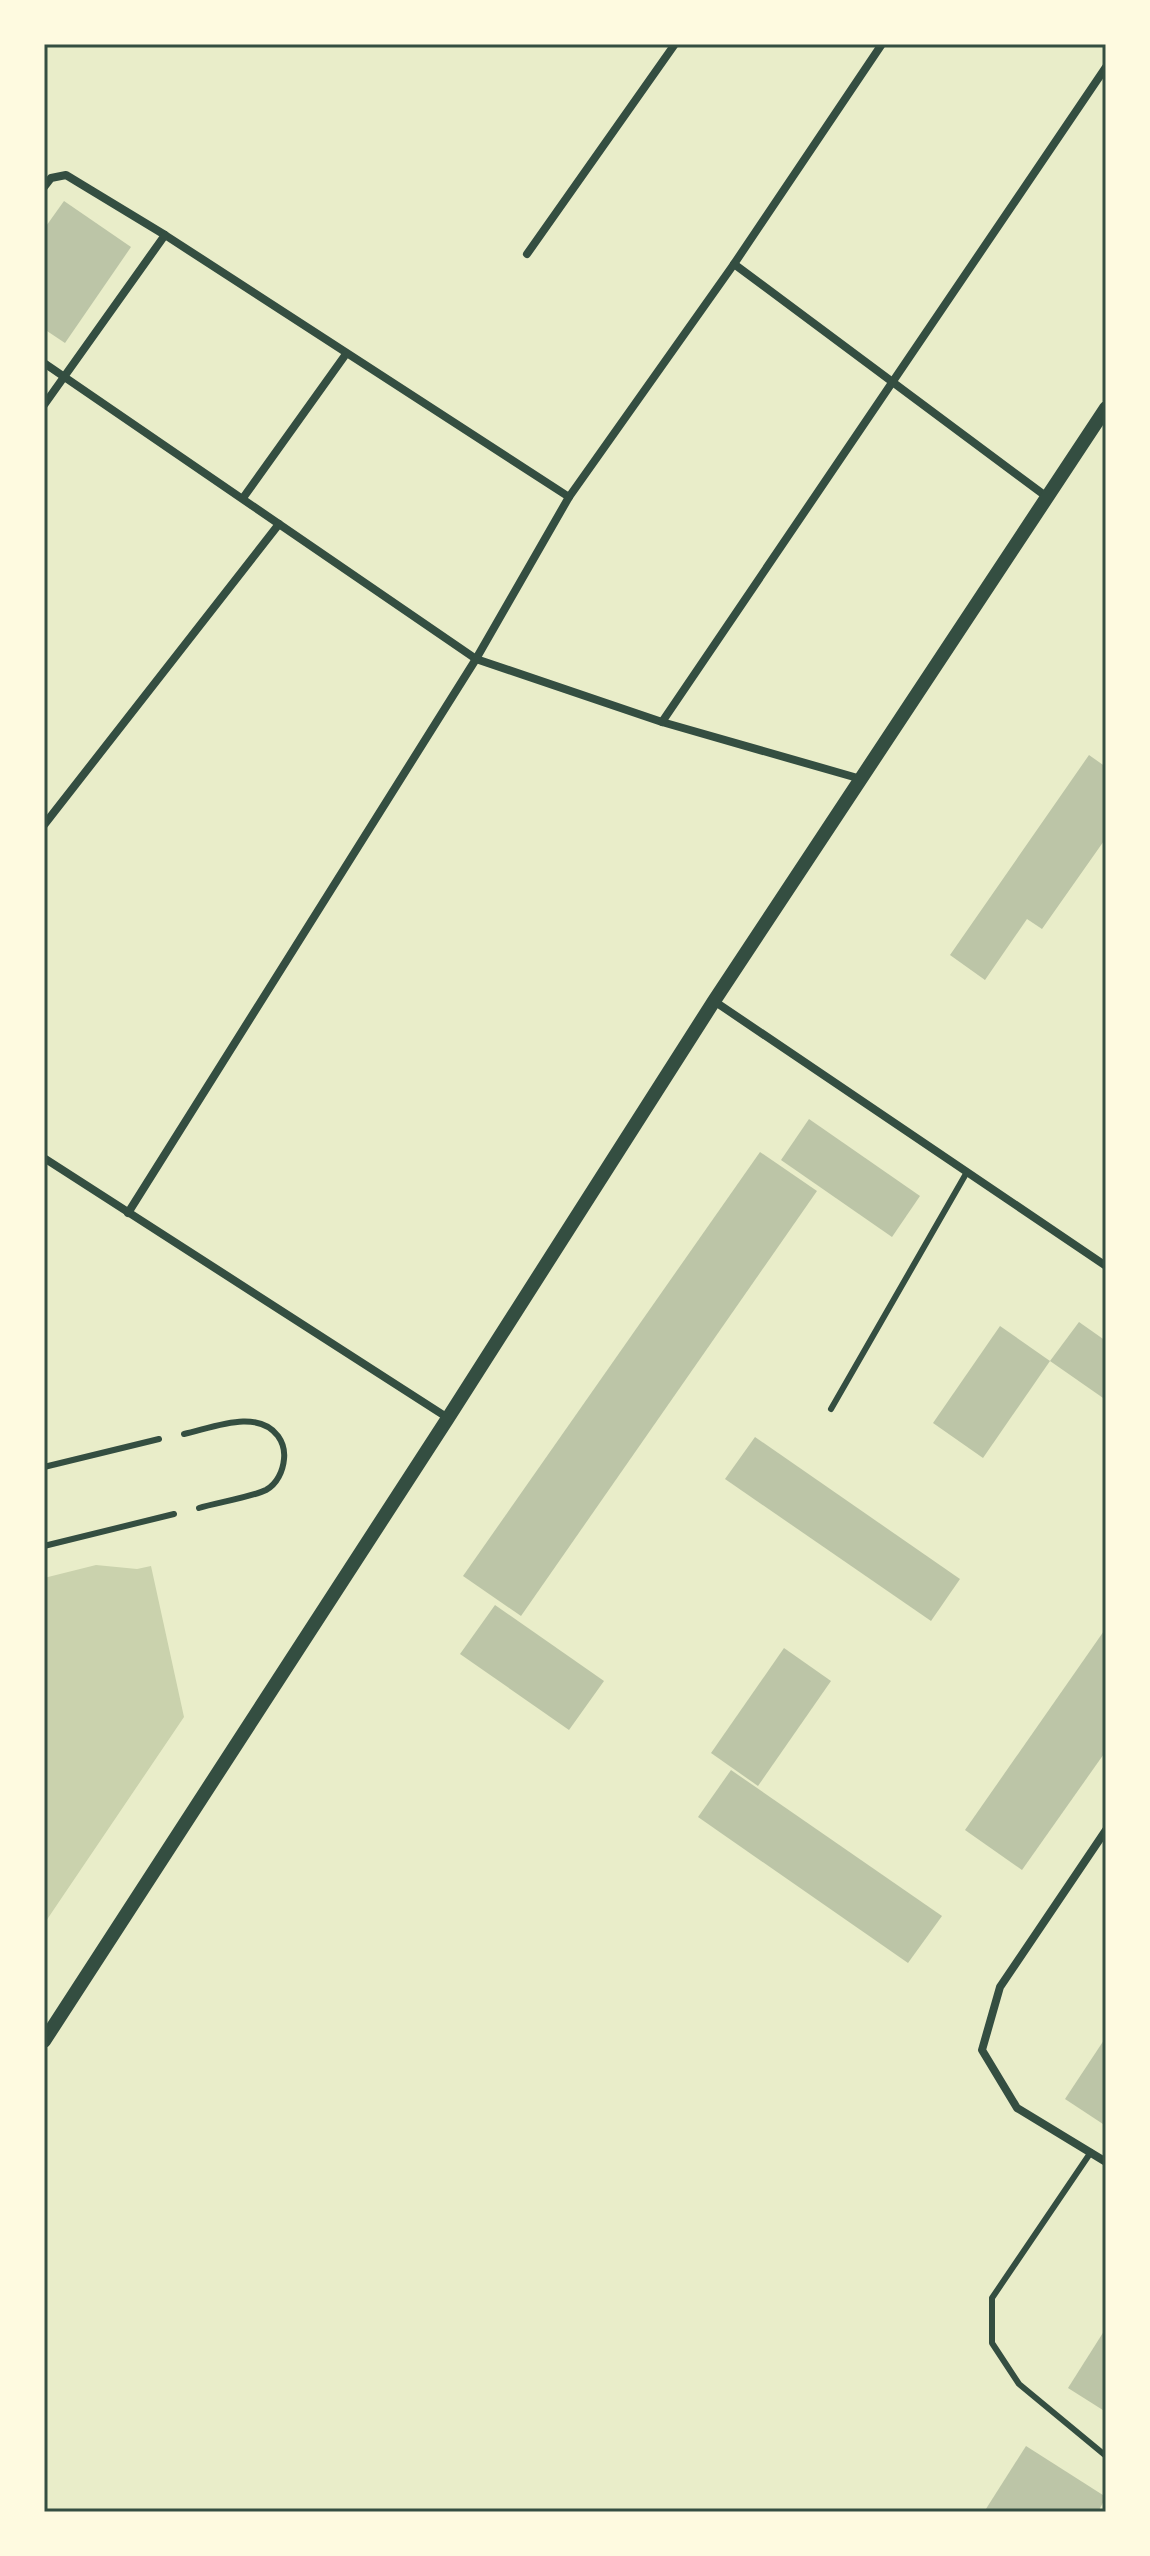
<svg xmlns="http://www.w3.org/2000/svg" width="1150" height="2556" viewBox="0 0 1150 2556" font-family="'Golos Text',sans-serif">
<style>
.green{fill:#cad2ad}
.building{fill:#bcc5a7}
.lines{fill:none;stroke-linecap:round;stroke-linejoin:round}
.service{stroke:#344e41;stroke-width:6}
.minor{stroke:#344e41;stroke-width:8}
.tertiary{stroke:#344e41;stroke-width:14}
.neatline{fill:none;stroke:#344e41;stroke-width:3}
</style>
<rect width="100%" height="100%" fill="#e9edc9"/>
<polygon class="green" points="96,1565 137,1569 151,1566 184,1717 44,1924 44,1578"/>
<g class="building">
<polygon points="64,201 131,247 65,343 44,329 44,229"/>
<polygon points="1089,755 1106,767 1106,838 1042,929 1027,919 985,980 950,955"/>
<polygon points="809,1119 920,1196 892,1237 781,1160"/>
<polygon points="760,1152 817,1191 521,1616 463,1576"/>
<polygon points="1079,1322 1106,1341 1106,1400 1050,1361"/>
<polygon points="1000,1326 1050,1361 983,1458 933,1423"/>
<polygon points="755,1437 960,1579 931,1621 725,1479"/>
<polygon points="495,1605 604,1681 569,1730 460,1654"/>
<polygon points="1106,1628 1106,1751 1022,1870 965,1830"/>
<polygon points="784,1648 831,1681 758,1786 711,1753"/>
<polygon points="731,1770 942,1916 908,1963 698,1817"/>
<polygon points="1104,2040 1106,2041 1106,2126 1065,2099"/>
<polygon points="1106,2328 1106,2412 1068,2388"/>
<polygon points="1026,2446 1106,2497 1098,2512 984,2512"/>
</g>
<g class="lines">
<g class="service">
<polyline points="831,1409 967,1172"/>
<path d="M 184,1434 C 212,1428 257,1408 278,1436 C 283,1443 285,1450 284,1459 C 283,1471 277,1484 266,1490 C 252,1497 215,1503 199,1508"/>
<polyline points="44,1467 159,1439"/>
<polyline points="44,1546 174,1514"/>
<polyline points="1091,2152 992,2298 992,2343 1019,2384 1106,2456"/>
</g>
<g class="minor">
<polyline points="44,187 51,178 66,175 165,235 569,497"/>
<polyline points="527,254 675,44"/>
<polyline points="734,264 1047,497"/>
<polyline points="44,363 476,659 662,722 861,779"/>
<polyline points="44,405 165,235"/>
<polyline points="243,498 346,354"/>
<polyline points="662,722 1106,67"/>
<polyline points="44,825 279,524"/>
<polyline points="714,1001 1106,1266"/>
<polyline points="44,1158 448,1418"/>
<polyline points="128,1213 476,659 569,497 734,264 882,44"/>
<polyline points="1106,1830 1000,1987 982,2050 1017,2108 1106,2162"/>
</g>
<polyline class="tertiary" points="44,2041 448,1418 714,1001 1106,408"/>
</g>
<rect width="1150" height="2556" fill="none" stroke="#fefae0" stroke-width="92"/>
<rect x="46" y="46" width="1058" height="2464" class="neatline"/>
</svg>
